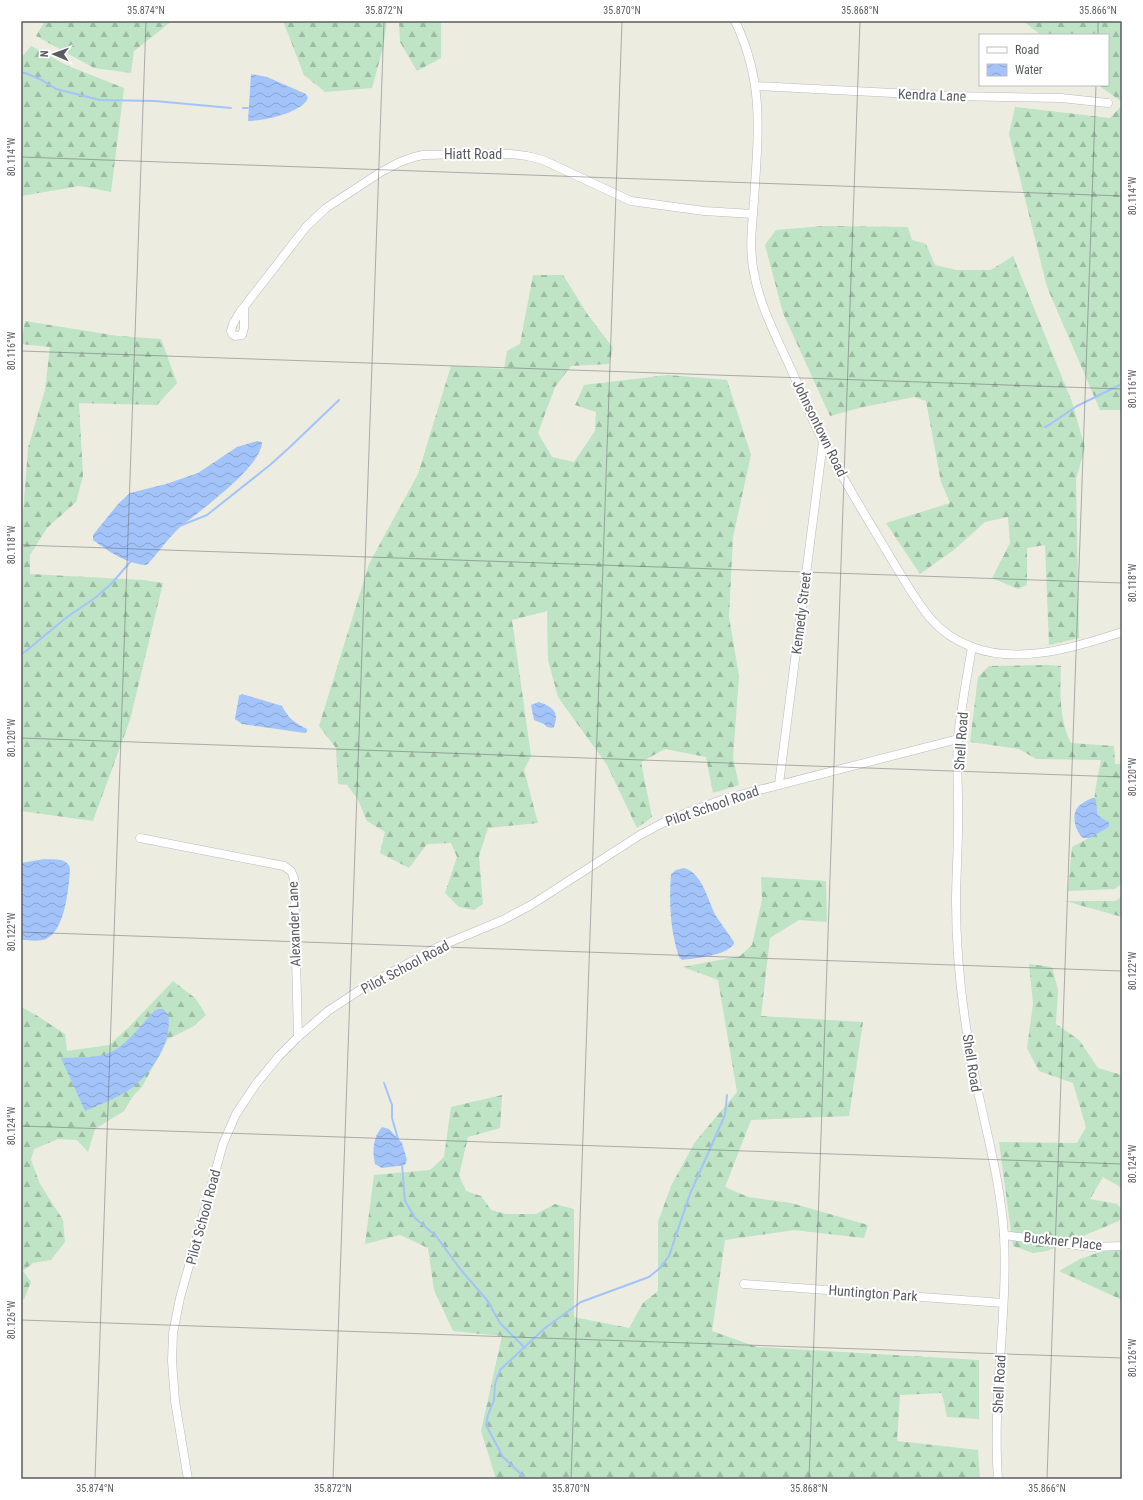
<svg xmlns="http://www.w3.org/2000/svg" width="1143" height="1500" viewBox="0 0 1143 1500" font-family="'Roboto Condensed',sans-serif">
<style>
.forest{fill:url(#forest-firs)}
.water{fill:url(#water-waves)}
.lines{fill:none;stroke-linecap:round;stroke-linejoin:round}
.stream{stroke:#a3c4fb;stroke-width:2}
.minor-casing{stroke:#b9bac0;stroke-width:9}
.minor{stroke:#fff;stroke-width:8}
.ticks{fill:none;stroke:#5a5c62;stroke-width:1;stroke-opacity:0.45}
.labels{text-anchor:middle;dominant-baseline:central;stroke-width:4;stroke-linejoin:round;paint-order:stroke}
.street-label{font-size:14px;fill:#5a5c62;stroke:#fff}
.neatline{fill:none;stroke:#5a5c62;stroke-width:1.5}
.ticks-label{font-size:10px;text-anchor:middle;fill:#5a5c62}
</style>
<defs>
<pattern id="forest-firs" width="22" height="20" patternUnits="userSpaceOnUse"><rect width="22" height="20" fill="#bee3c5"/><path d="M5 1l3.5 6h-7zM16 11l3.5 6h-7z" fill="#9dbba3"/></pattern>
<pattern id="water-waves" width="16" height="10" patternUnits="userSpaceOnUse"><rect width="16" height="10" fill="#a3c4fb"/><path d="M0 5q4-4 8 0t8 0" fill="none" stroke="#88a2cf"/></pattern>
</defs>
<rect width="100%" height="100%" fill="#ecece1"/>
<g class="forest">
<polygon points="45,21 172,21 134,51 131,73 94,68 36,36"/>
<polygon points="283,21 387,21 383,48 372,88 325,92 304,75"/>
<polygon points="399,21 441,21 441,58 417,71 400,42"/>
<polygon points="1023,21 1122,21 1122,102 1098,85 1108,85 1108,35 1041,35"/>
<polygon points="31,46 68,66 124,88 111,192 80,186 21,196 21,58"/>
<polygon points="1122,105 1122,375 1119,376 1122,381 1122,410 1100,410 1047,287 1009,134 1015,107 1110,118"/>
<polygon points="824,226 908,227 912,240 926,244 935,265 956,270 991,270 1013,256 1072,402 1085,448 1076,479 1079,638 1049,645 1045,545 1027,548 1027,585 1018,589 992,578 1010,543 1008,517 985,522 955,549 920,574 886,523 950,503 941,482 926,401 914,397 863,407 830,416 783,313 765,245 776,230"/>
<polygon points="533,275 563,275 588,315 613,348 609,364 571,366 555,387 538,433 552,457 574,462 595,431 596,412 575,405 584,385 668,375 727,380 751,455 733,537 729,617 739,676 733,758 739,785 713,793 706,757 665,749 641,762 652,817 637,828 607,765 558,697 548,660 547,611 512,620 531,756 524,770 538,823 488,828 479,856 483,904 474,910 459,907 445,893 457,857 451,843 427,844 409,868 380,853 385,832 367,821 357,798 347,785 338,784 336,748 319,726 369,564 418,474 451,366 504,369 507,351 520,344"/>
<polygon points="25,321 118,336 161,339 177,383 157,405 79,403 83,476 76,502 47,528 30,555 30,574 143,580 163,583 130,720 93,821 21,811 22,528 28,448 45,390 50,347 21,344"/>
<path d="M 1047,665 L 1061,666 C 1060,692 1059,720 1071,743 L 1114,746 L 1115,764 L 1122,764 L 1122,883 L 1115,889 L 1068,891 L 1072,847 L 1109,827 L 1109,822 C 1104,820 1099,818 1096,813 C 1091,801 1099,773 1101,760 L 1036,759 L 1019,749 L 970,742 L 978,677 L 989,666 Z"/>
<polygon points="761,877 826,881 827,922 799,920 770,938 761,1016 863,1022 849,1116 751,1120 725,1187 748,1197 791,1203 868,1225 864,1238 794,1230 725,1240 712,1331 757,1347 979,1360 979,1419 947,1417 942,1393 900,1395 897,1441 978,1450 980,1479 496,1479 481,1431 502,1336 453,1331 434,1290 428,1248 400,1235 365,1244 374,1175 430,1170 444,1157 451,1107 502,1095 500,1128 468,1137 459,1175 466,1191 481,1196 491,1210 506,1214 536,1214 555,1204 574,1209 574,1317 629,1328 643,1303 658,1291 658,1222 671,1186 695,1142 737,1092 718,980 683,967 740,956 752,945 762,900"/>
<polygon points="1122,897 1122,917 1065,901 1115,901"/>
<polygon points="1029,964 1052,967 1058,990 1056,1024 1079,1040 1098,1068 1122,1075 1122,1188 1103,1177 1090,1199 1117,1204 1122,1209 1122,1216 1119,1221 1047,1251 1033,1253 1013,1246 999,1142 1077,1143 1086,1127 1073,1083 1039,1071 1027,1048 1033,1004"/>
<polygon points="173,981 195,998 206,1015 194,1026 168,1039 142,1087 133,1096 124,1111 95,1129 88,1152 77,1140 58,1139 34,1149 31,1160 40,1184 63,1220 65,1242 51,1260 33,1263 23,1271 31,1282 24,1299 21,1300 21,1007 36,1015 65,1034 67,1051 109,1045 129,1027"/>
<polygon points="1122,1244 1122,1300 1059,1271 1080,1259"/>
</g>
<g class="water">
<path d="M 251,74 L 267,77 L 306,94 L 308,98 C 302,113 263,121 248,121 Z"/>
<path d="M 257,441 L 262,442 C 261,469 197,512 177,530 C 166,541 157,554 147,565 C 126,564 110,552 93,540 L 93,535 L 118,504 L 130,493 L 166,484 L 198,473 L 237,447 Z"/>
<path d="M 242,694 L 282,706 C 289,719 294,722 307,729 L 307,732 L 305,733 L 242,724 L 235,719 L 239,696 Z"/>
<path d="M 539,702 C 552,707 560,711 554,727 L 552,728 L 547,727 L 544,724 L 534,720 L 531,705 Z"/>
<path d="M 1092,798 L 1095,798 C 1100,813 1091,813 1109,822 L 1109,827 L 1090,838 L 1083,838 C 1076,832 1072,819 1076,810 C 1079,804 1086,801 1092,798 Z"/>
<path d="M 44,859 C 54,860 66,857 70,868 C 69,887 65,931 46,939 C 39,942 28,940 21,940 L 21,863 Z"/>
<path d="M 684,868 C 703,873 708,902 716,916 C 722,925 728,933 734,942 L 734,944 C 725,956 697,958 682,960 L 679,957 C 670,931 669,901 671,874 L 676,870 Z"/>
<path d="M 158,1009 L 163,1009 L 168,1014 C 173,1042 153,1071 132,1088 C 118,1098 101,1104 85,1111 L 61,1058 C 77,1057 96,1059 111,1052 C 128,1044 142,1024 154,1011 Z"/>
<path d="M 382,1127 L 389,1129 L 402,1143 L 407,1160 L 405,1165 L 382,1168 L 375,1164 C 372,1151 373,1137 382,1127 Z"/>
</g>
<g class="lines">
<g class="stream">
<polyline points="21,73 25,73 42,80 56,89 100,100 155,101 231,108"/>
<polyline points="243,108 248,108"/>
<polyline points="1045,427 1049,425 1077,406 1122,384"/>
<polyline points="182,525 207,515 270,465 291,446 339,400"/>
<polyline points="21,654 26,651 67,617 95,598 112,583 131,561"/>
<polyline points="384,1083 392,1105 392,1118 398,1139"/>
<polyline points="402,1165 405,1201 415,1218 436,1236 461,1270 487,1300 500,1323 525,1348"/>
<polyline points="526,1479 503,1457 486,1425 488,1415 494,1400 495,1384 500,1370 545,1328 581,1302 649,1277 660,1268 669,1256 690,1194 725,1115 727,1095"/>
</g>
<g class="minor-casing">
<g id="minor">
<path d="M 735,21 C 765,83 758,134 754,201 C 752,225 749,249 754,273 C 760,307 777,338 791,369 C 802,393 811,419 824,443 C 843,479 865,515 886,550 C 900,573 913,597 930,618 C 941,631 956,641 972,647 C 1019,665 1077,647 1122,632"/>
<polyline points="756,86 951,96 1061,98 1108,103"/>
<polyline points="244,307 244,328 242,335 235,336 232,334 231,331 233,324 240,312 306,227 326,208 381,172 400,162 414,157 423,155 469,154 511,154 527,156 543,160 631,201 704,211 753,214"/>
<path d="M 972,647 C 967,677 961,708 958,738 C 956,767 959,797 958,827 C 958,852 956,877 956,902 C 956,950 961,998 969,1045 C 979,1108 1000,1171 1004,1235 C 1008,1316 992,1399 998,1479"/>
<polyline points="779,784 823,442"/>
<polyline points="140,838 284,866 291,871 294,878 298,1037"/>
<polyline points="1004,1235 1091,1247 1122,1246"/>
<polyline points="744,1284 1003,1303"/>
<polyline points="188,1479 175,1401 172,1361 173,1333 180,1298 223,1144 236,1114 256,1084 279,1056 298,1037 328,1011 363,988 438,947 503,920 531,905 640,835 670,819 724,799 958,739"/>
</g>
</g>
<use href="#minor" class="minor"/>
</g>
<path class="ticks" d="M 1098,35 L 1098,21M 21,157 L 1122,196M 21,351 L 1122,389M 21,545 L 1122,583M 21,738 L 1122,777M 21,932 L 1122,971M 21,1126 L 1122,1164M 21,1320 L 1122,1358M 95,1479 L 146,21M 333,1479 L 384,21M 571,1479 L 622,21M 809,1479 L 860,21M 1047,1479 L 1096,85"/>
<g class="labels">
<g class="street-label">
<text transform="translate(932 95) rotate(2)">Kendra Lane</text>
<text x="473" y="154">Hiatt Road</text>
<text transform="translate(820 428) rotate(64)">Johnsontown Road</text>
<text transform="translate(801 613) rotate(-83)">Kennedy Street</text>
<text transform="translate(961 741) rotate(-86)">Shell Road</text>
<text transform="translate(712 806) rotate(-19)">Pilot School Road</text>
<text transform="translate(294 924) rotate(-92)">Alexander Lane</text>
<text transform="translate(405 967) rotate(-28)">Pilot School Road</text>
<text transform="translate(972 1063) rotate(81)">Shell Road</text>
<text transform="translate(203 1217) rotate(-75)">Pilot School Road</text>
<text transform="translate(1063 1241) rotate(6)">Buckner Place</text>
<text transform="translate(873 1293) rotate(4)">Huntington Park</text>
<text transform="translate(999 1384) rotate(-87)">Shell Road</text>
</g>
</g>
<rect width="1143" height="1500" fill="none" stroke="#ffffff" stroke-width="44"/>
<rect x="979" y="34" width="130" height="52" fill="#ffffff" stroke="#bdbec0"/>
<rect x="987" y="47" width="20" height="6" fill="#ffffff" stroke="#bdbec0"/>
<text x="1015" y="54" font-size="12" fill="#5a5c62">Road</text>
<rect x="987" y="64" width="20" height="12" fill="url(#water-waves)" stroke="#bdbec0"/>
<text x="1015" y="74" font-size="12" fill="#5a5c62">Water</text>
<g transform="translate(54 54) rotate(272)" stroke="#ffffff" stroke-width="3" paint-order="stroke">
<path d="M0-3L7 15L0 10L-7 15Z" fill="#5a5c62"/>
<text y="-6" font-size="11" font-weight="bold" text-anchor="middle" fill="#5a5c62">N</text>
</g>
<rect x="22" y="22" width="1099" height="1456" class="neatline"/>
<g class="ticks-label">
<text x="146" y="14">35.874°N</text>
<text x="384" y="14">35.872°N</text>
<text x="622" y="14">35.870°N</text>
<text x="860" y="14">35.868°N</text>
<text x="1098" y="14">35.866°N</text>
<text transform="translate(11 157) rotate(-90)" y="4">80.114°W</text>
<text transform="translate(1132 196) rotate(-90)" y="4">80.114°W</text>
<text transform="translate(11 351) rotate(-90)" y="4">80.116°W</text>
<text transform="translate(1132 389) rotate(-90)" y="4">80.116°W</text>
<text transform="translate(11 545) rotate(-90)" y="4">80.118°W</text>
<text transform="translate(1132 583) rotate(-90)" y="4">80.118°W</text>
<text transform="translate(11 738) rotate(-90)" y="4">80.120°W</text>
<text transform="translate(1132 777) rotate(-90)" y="4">80.120°W</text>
<text transform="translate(11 932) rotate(-90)" y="4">80.122°W</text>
<text transform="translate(1132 971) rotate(-90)" y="4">80.122°W</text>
<text transform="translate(11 1126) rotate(-90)" y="4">80.124°W</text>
<text transform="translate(1132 1164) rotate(-90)" y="4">80.124°W</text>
<text transform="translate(11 1320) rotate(-90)" y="4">80.126°W</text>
<text transform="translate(1132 1358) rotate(-90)" y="4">80.126°W</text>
<text x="95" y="1492">35.874°N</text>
<text x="333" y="1492">35.872°N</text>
<text x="571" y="1492">35.870°N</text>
<text x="809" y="1492">35.868°N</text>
<text x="1047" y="1492">35.866°N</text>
</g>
</svg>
